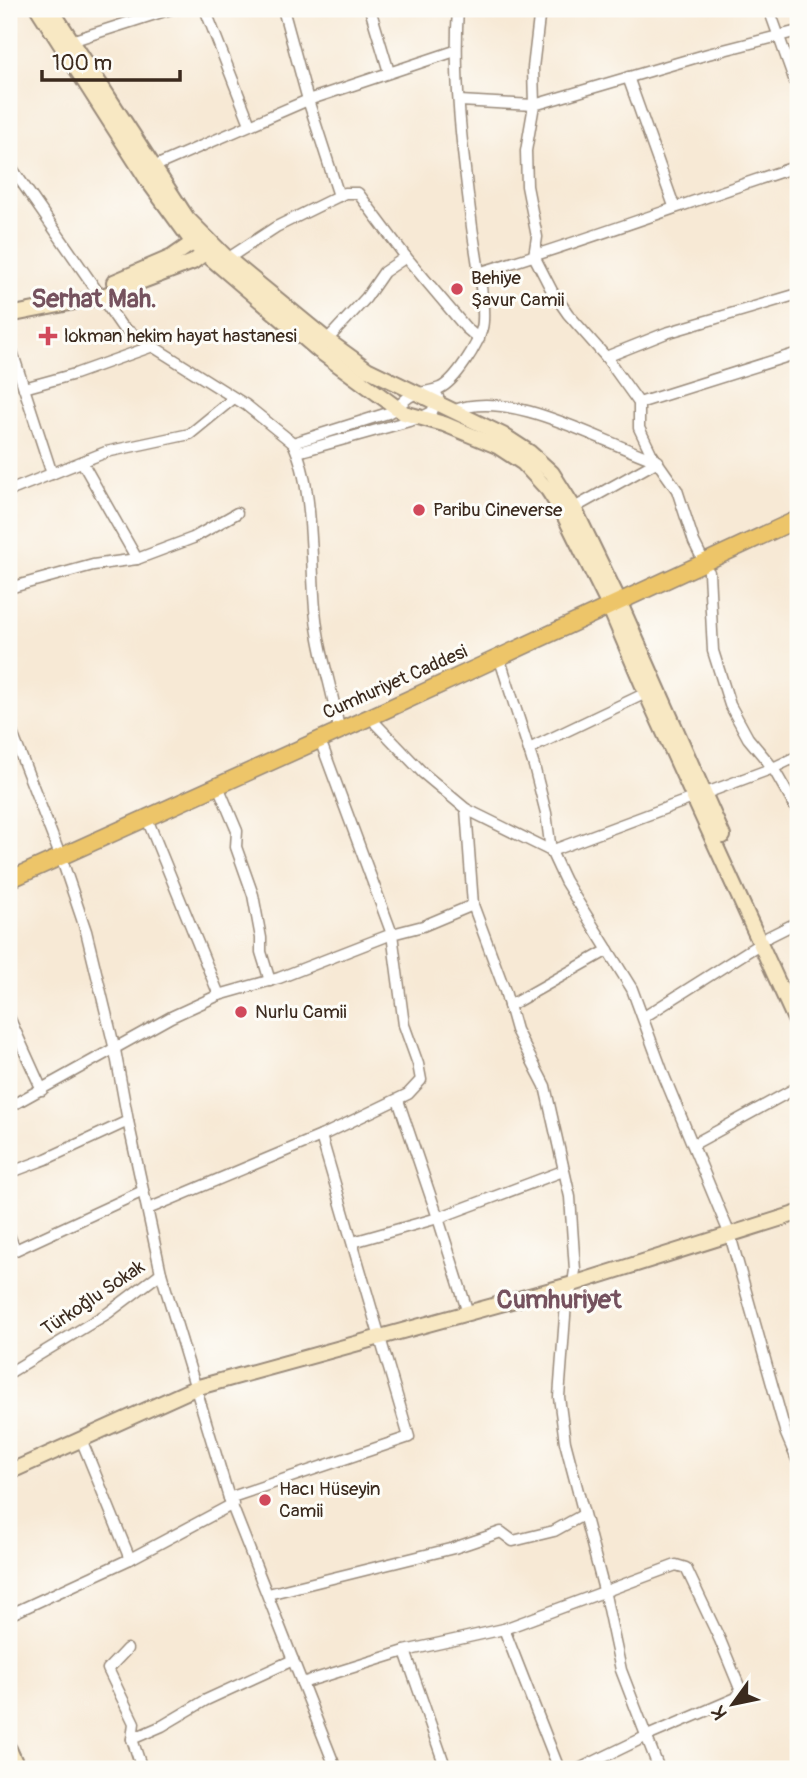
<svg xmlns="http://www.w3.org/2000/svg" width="807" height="1778" viewBox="0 0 807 1778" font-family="Pangolin,sans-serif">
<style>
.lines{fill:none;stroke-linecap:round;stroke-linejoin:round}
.street-casing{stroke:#998a7a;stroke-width:13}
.secondary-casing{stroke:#998a7a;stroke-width:18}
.primary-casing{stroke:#998a7a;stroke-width:19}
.street{stroke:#fff;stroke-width:10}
.secondary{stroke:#f8e8c3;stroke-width:14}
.primary{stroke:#edc569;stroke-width:16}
.poi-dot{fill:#d1495b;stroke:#fdfcf7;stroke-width:2.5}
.labels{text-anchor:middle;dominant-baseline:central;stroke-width:6;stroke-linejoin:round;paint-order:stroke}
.poi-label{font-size:19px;fill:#3b2a1e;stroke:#fdfcf7;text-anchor:start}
.street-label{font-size:19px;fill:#3b2a1e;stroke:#fdfcf7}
.district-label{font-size:26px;font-weight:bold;fill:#75525e;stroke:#fdfcf7}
</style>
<rect width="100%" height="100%" fill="#fdfcf7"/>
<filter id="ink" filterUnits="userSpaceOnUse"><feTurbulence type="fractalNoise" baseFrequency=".0143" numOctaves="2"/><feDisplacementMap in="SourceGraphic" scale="14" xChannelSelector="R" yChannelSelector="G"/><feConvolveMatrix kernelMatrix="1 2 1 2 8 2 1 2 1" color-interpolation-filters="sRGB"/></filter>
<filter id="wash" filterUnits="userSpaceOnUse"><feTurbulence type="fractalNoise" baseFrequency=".00686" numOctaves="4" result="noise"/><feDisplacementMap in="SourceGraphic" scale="28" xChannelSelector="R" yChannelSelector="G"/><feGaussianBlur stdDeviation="1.57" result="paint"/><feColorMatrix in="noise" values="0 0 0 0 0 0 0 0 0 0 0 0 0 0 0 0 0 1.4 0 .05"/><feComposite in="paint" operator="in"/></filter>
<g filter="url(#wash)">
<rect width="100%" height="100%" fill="#f7e9d5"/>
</g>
<g filter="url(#ink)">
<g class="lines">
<g class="street-casing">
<g id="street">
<polyline points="205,9 250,124"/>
<polyline points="283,9 308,100 339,196"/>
<polyline points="370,9 389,72"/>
<polyline points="540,9 533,68 534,105 526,151 527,186 537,237 534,256 552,291 568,314 606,357 639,403 639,428 651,453 677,490 694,542 704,562"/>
<polyline points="769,9 798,90"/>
<polyline points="68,42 171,9"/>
<polyline points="628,77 674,206"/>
<polyline points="460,101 534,105 708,54 798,31"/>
<path d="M 9,164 L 122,327 L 246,405 L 293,443 C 315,487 310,569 316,619 C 320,657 334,693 339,731"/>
<polyline points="153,167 308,100 455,51"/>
<polyline points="224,261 276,227 345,193 358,193 406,257 466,328 479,339"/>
<path d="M 478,273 C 586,241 691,201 798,166"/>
<polyline points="327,340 366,298 384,272 406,257"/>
<polyline points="9,342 52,474"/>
<polyline points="606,357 666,333 798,294"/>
<polyline points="24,388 75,374 153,346"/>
<polyline points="639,403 798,353"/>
<path d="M 453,411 C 510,387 601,442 657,461"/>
<path d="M 293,443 L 388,413 C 399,408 400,403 409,397 C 418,392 430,392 440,388 C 455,381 478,345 482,328 C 487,309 475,250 472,227 C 463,155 453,81 458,9"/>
<polyline points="298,452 420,418 432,412 438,397"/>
<polyline points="82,462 137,559"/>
<polyline points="9,491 106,452 190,434 234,398"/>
<polyline points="574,508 658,461"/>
<polyline points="709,572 713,651 730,705 748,738 773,768 798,812"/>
<polyline points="9,588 93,565 137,559 193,538 237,513"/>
<polyline points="502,666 534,766 546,813 551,851 565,881 632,989 664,1076 730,1235 786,1434 798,1462"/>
<polyline points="376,724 423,773 466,809 551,851 773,768 798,756"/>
<polyline points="9,725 63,863 86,931 115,1050 128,1121 161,1273 229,1498 336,1769"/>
<polyline points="529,749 646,693"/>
<polyline points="221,793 237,831 236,847 253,895 261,938 261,952 270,981"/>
<polyline points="466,809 473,905"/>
<polyline points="150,826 219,995"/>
<polyline points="768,937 798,922"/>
<polyline points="509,1006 608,950"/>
<polyline points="9,1017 42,1090"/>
<polyline points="644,1017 761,943"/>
<polyline points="9,1107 171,1017 219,995 279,978 392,934 323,748"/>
<polyline points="694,1144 798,1087"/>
<polyline points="9,1173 46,1159 128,1121"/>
<polyline points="148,1209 321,1136 408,1094 421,1080 418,1064 404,1025 392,934 423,926 473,905 505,991 516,1030 545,1086 570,1197 575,1270 573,1284 566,1303 559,1397 565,1442 604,1590 621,1670 659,1769"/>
<polyline points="9,1235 15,1250"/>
<polyline points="353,1242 438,1218 398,1100"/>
<polyline points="9,1253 143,1191"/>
<polyline points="468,1313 438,1218 563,1171"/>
<polyline points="9,1373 108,1313 161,1273"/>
<polyline points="81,1439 130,1559"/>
<polyline points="229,1498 409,1437 321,1136"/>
<polyline points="268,1594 454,1548 501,1532 513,1541 554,1531 583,1515"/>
<polyline points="9,1615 130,1559 233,1504"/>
<polyline points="504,1629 559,1769"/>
<polyline points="127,1649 108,1669 134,1723 132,1739 142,1769"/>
<polyline points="405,1651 446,1769"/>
<polyline points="302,1683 405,1651 504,1629 676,1565 686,1568 720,1640 741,1691 736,1698 645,1737 579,1769"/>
<polyline points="132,1739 162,1726 206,1700 293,1660"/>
</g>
</g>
<g class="secondary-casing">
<g id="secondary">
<polyline points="38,9 148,181 193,243 318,350 404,413 444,424 497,446 523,463 548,490 563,513 609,606 646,693 798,1026"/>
<polyline points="51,9 187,218 227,258 327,340 367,369 503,435 529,452 552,473 574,508 619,601 723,836"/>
<polyline points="114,282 172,257 198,239"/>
<polyline points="9,315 100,297 193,262 211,248"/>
<polyline points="9,1472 195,1388 573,1284 798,1213"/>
<polyline points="9,1749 18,1769"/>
</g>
</g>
<g class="primary-casing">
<polyline id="primary" points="9,880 379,713 798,519"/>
</g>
<use href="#street" class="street"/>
<use href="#secondary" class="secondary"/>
<use href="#primary" class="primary"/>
</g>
</g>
<g class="poi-dot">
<circle cx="457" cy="289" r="7"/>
<path d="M44.5 325.5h7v7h7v7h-7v7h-7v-7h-7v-7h7z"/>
<circle cx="419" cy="510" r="7"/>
<circle cx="241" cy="1012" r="7"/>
<circle cx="265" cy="1500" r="7"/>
</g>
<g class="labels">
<g class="poi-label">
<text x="471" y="278">Behiye<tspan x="471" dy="22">Şavur Camii</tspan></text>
<text x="64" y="336">lokman hekim hayat hastanesi</text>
<text x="433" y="510">Paribu Cineverse</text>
<text x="255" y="1012">Nurlu Camii</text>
<text x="279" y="1489">Hacı Hüseyin<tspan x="279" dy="22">Camii</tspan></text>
</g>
<g class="street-label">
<text transform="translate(395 682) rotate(-24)">Cumhuriyet Caddesi</text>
<text transform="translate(93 1298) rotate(-34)">Türkoğlu Sokak</text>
</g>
<g class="district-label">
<text x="94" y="299">Serhat Mah.</text>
<text x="559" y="1300">Cumhuriyet</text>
</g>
</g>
<rect width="807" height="1778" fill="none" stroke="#fdfcf7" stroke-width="35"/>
<g transform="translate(733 1704) rotate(237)" stroke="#fdfcf7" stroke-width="5" paint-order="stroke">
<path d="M0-5L12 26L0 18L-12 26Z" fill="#3b2a1e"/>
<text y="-10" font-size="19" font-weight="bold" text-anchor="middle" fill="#3b2a1e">K</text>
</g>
<path d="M42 70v10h138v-10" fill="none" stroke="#3b2a1e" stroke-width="3.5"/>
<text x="52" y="70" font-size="21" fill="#3b2a1e" stroke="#fdfcf7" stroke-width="5" paint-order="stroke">100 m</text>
</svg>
